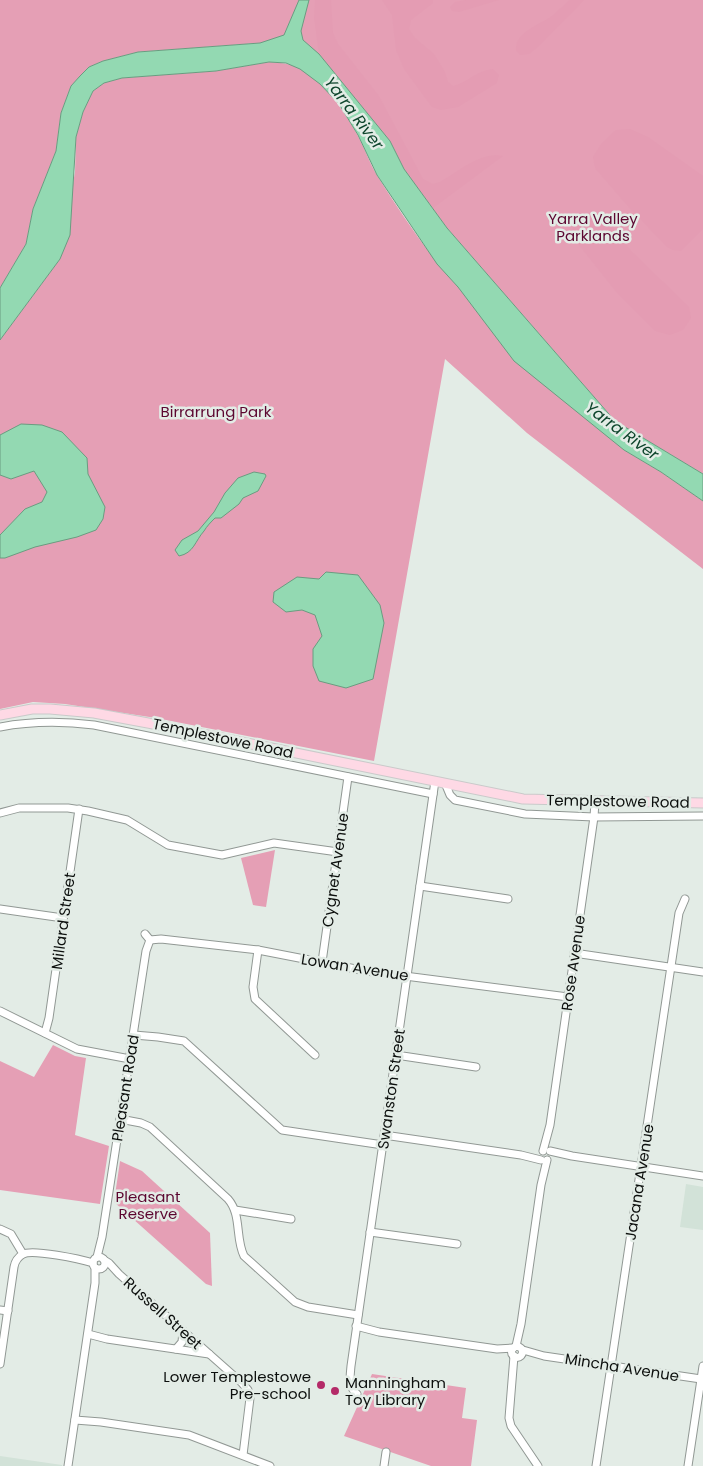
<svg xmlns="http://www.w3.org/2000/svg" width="703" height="1466" viewBox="0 0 703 1466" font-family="Poppins,sans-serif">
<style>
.built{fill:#d2e2d8}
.green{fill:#e59fb5}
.forest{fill:#e49cb3}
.water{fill:#93d9b2;stroke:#6a9c80}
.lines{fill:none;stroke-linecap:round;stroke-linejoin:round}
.minor-casing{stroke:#919894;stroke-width:9}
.major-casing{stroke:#cacaca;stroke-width:11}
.minor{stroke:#fff;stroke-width:7}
.major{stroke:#fed9e5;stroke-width:9}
.poi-dot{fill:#b42a68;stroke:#e3ece6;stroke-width:2}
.labels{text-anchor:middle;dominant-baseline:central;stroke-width:5;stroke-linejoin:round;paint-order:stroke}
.park-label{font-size:15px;fill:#5c0630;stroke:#e3ece6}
.street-label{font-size:15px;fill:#0c0f0d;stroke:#e3ece6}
.poi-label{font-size:15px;fill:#0c0f0d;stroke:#e3ece6;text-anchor:end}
.water-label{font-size:16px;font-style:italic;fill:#0d452c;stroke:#e3ece6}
</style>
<rect width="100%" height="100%" fill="#e3ece6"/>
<g class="built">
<polygon points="686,1184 703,1187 703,1230 680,1227"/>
<polygon points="0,1456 62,1465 62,1466 0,1466"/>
</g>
<g class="green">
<polygon points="0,0 703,0 703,474 615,421 447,228 404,169 390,141 319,54 305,47 260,43 138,52 103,61 89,67 71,86 61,113 56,151 33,209 26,244 0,288"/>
<path d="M 269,62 C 280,63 289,63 299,68 C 323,80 346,113 358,136 C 365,149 370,164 378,177 C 402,215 428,254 458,287 L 624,450 L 661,472 L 703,501 L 703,569 L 527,433 L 445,359 L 374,761 L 156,718 L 65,704 L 33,702 L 0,709 L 0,340 L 60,259 L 75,172 L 76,137 L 83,112 L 93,91 L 104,83 L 122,78 L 216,71 Z"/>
<polygon points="275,850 266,907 253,905 241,858"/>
<polygon points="53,1045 75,1056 86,1058 75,1135 109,1146 100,1204 0,1190 0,1061 34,1077"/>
<polygon points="120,1161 142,1171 210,1233 212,1286 206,1284 114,1202"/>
<polygon points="372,1374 466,1388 462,1418 477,1420 471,1466 431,1466 344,1436"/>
</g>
<g class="forest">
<path d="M 315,0 L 331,0 L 333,33 L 338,44 L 379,96 L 423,179 L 433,184 L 440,182 C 459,171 481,151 503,156 L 433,208 L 404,169 L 390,141 L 319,54 L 314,18 Z"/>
<path d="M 382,0 L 433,0 L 433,3 L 411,20 L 409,29 L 415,38 L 434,54 L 445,72 L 448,82 L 453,86 C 469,82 475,71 493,69 L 499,75 L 497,83 L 458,107 L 441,110 L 432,107 L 404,69 L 396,50 L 392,15 Z"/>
<polygon points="466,0 499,0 459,12 452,11 450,7 455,2"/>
<path d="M 570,0 L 584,0 L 539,46 L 529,54 L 520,55 L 516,50 C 515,32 539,25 552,16 C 558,11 564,5 570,0 Z"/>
<polygon points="630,129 648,137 703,176 703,229 681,251 673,250 667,247 626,204 595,168 593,157 601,144 616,130"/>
<polygon points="594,214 606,219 631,251 689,307 691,318 683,330 670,335 655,331 618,294 575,240 572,226 580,218"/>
</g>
<g class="water">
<polygon points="299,0 309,0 301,31 303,40 319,54 390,141 404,169 447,228 615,421 703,474 703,501 661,472 624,450 514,361 458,287 437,264 377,175 358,135 339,104 320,84 300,69 286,63 269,62 216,71 122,78 104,83 93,91 83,112 76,137 70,235 60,259 0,340 0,288 26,244 33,209 56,151 61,113 71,86 80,76 89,67 103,61 138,52 260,43 284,35"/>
<polygon points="21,424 42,425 62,432 87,458 88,474 105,507 103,519 96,530 77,537 35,547 5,558 0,558 0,535 25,509 42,502 47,492 34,471 11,479 0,475 0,435"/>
<path d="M 254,472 L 265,474 L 266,476 L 258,491 L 243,498 L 239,504 L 221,518 L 215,518 C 211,522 207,526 204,531 C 195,541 194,553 179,556 L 175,550 L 182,540 L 198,531 L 214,512 L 225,493 L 238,478 Z"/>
<polygon points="326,572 358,575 380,605 384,623 373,679 346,688 319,681 313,666 313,649 322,636 315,615 302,610 286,612 273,602 274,592 297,577 319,579"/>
</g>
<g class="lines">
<g class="minor-casing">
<g id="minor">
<path d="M 0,727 C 32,721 62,721 94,725 L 433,794"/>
<polyline points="445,783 450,795 455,800 525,814 594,817 703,816"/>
<polyline points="0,813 19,808 68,808 88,811 127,820 168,845 222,855 274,843 338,852"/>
<polyline points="420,886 508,899"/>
<polyline points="0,909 63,918"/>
<polyline points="145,934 150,940"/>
<polyline points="150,940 161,939 258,950 366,971 568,997"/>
<polyline points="258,950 253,987 255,999 315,1055"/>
<polyline points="574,953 703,972"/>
<polyline points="322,962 348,777"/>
<polyline points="0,1011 77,1049 130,1059"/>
<polyline points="45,1033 49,1018 79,809"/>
<polyline points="134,1035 158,1037 184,1041 282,1130 383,1145"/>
<polyline points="396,1055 476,1067"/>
<path d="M 120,1119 L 141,1123 L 150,1127 L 228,1199 C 242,1215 235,1238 244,1256 L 295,1302 L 308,1307 L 358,1315"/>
<polyline points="384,1135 521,1155 541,1160"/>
<polyline points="543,1151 550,1125 594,817 595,801"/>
<polyline points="550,1151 572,1156 703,1176"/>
<polyline points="235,1210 291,1219"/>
<polyline points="0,1229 11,1234 23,1254"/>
<polyline points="370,1232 457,1244"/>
<circle cx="99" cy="1263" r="6"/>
<polyline points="97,1257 102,1237 146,951 150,940"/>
<polyline points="104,1260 109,1263 119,1274 242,1383 248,1390 250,1398 243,1455"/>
<polyline points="0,1310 8,1311"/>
<polyline points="356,1326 379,1332 497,1349 513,1348"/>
<polyline points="88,1334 107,1339 209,1354"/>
<polyline points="516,1346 521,1324 541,1185 547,1160"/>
<circle cx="517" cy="1352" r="5.5"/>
<polyline points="176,1349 182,1342 183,1331"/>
<polyline points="523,1350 544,1356 701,1379"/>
<polyline points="514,1356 509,1418 511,1426 538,1466"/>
<path d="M 0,1364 L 14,1267 C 15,1261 18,1257 23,1254 C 33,1249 80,1259 93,1263"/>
<path d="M 357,1394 C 348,1387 350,1377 351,1366 L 435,781"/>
<polyline points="75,1420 101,1422 189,1435 270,1466"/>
<polyline points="68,1466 95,1283 95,1268"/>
<polyline points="384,1466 386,1452"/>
<polyline points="596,1466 679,913 685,899"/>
<polyline points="688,1466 703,1366"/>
</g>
</g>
<g class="major-casing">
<polyline id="major" points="0,715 32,709 50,709 94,713 148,723 523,799 703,803"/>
</g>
<use href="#minor" class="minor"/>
<use href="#major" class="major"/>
</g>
<g class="poi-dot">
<circle cx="321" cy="1385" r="5"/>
<circle cx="335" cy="1391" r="5"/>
</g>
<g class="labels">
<g class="park-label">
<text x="593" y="218">Yarra Valley<tspan x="593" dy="17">Parklands</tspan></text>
<text x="216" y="411">Birrarrung Park</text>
<text x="148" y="1196">Pleasant<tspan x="148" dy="17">Reserve</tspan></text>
</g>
<g class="street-label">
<text transform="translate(223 738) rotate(12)">Templestowe Road</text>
<text transform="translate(618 801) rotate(1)">Templestowe Road</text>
<text transform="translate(335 870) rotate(-82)">Cygnet Avenue</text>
<text transform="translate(63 921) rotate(-82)">Millard Street</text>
<text transform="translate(573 963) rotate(-82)">Rose Avenue</text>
<text transform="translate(355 967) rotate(9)">Lowan Avenue</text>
<text transform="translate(125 1088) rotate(-81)">Pleasant Road</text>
<text transform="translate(391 1089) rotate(-82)">Swanston Street</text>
<text transform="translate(639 1182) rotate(-81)">Jacana Avenue</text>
<text transform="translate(163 1313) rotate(42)">Russell Street</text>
<text transform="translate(622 1367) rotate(9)">Mincha Avenue</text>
</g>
<g class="poi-label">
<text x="311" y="1376">Lower Templestowe<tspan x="311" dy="17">Pre-school</tspan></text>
<text x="345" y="1382" text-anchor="start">Manningham<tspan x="345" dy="17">Toy Library</tspan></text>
</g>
<g class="water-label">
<text transform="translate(354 113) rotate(53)">Yarra River</text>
<text transform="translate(622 431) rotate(36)">Yarra River</text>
</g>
</g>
</svg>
